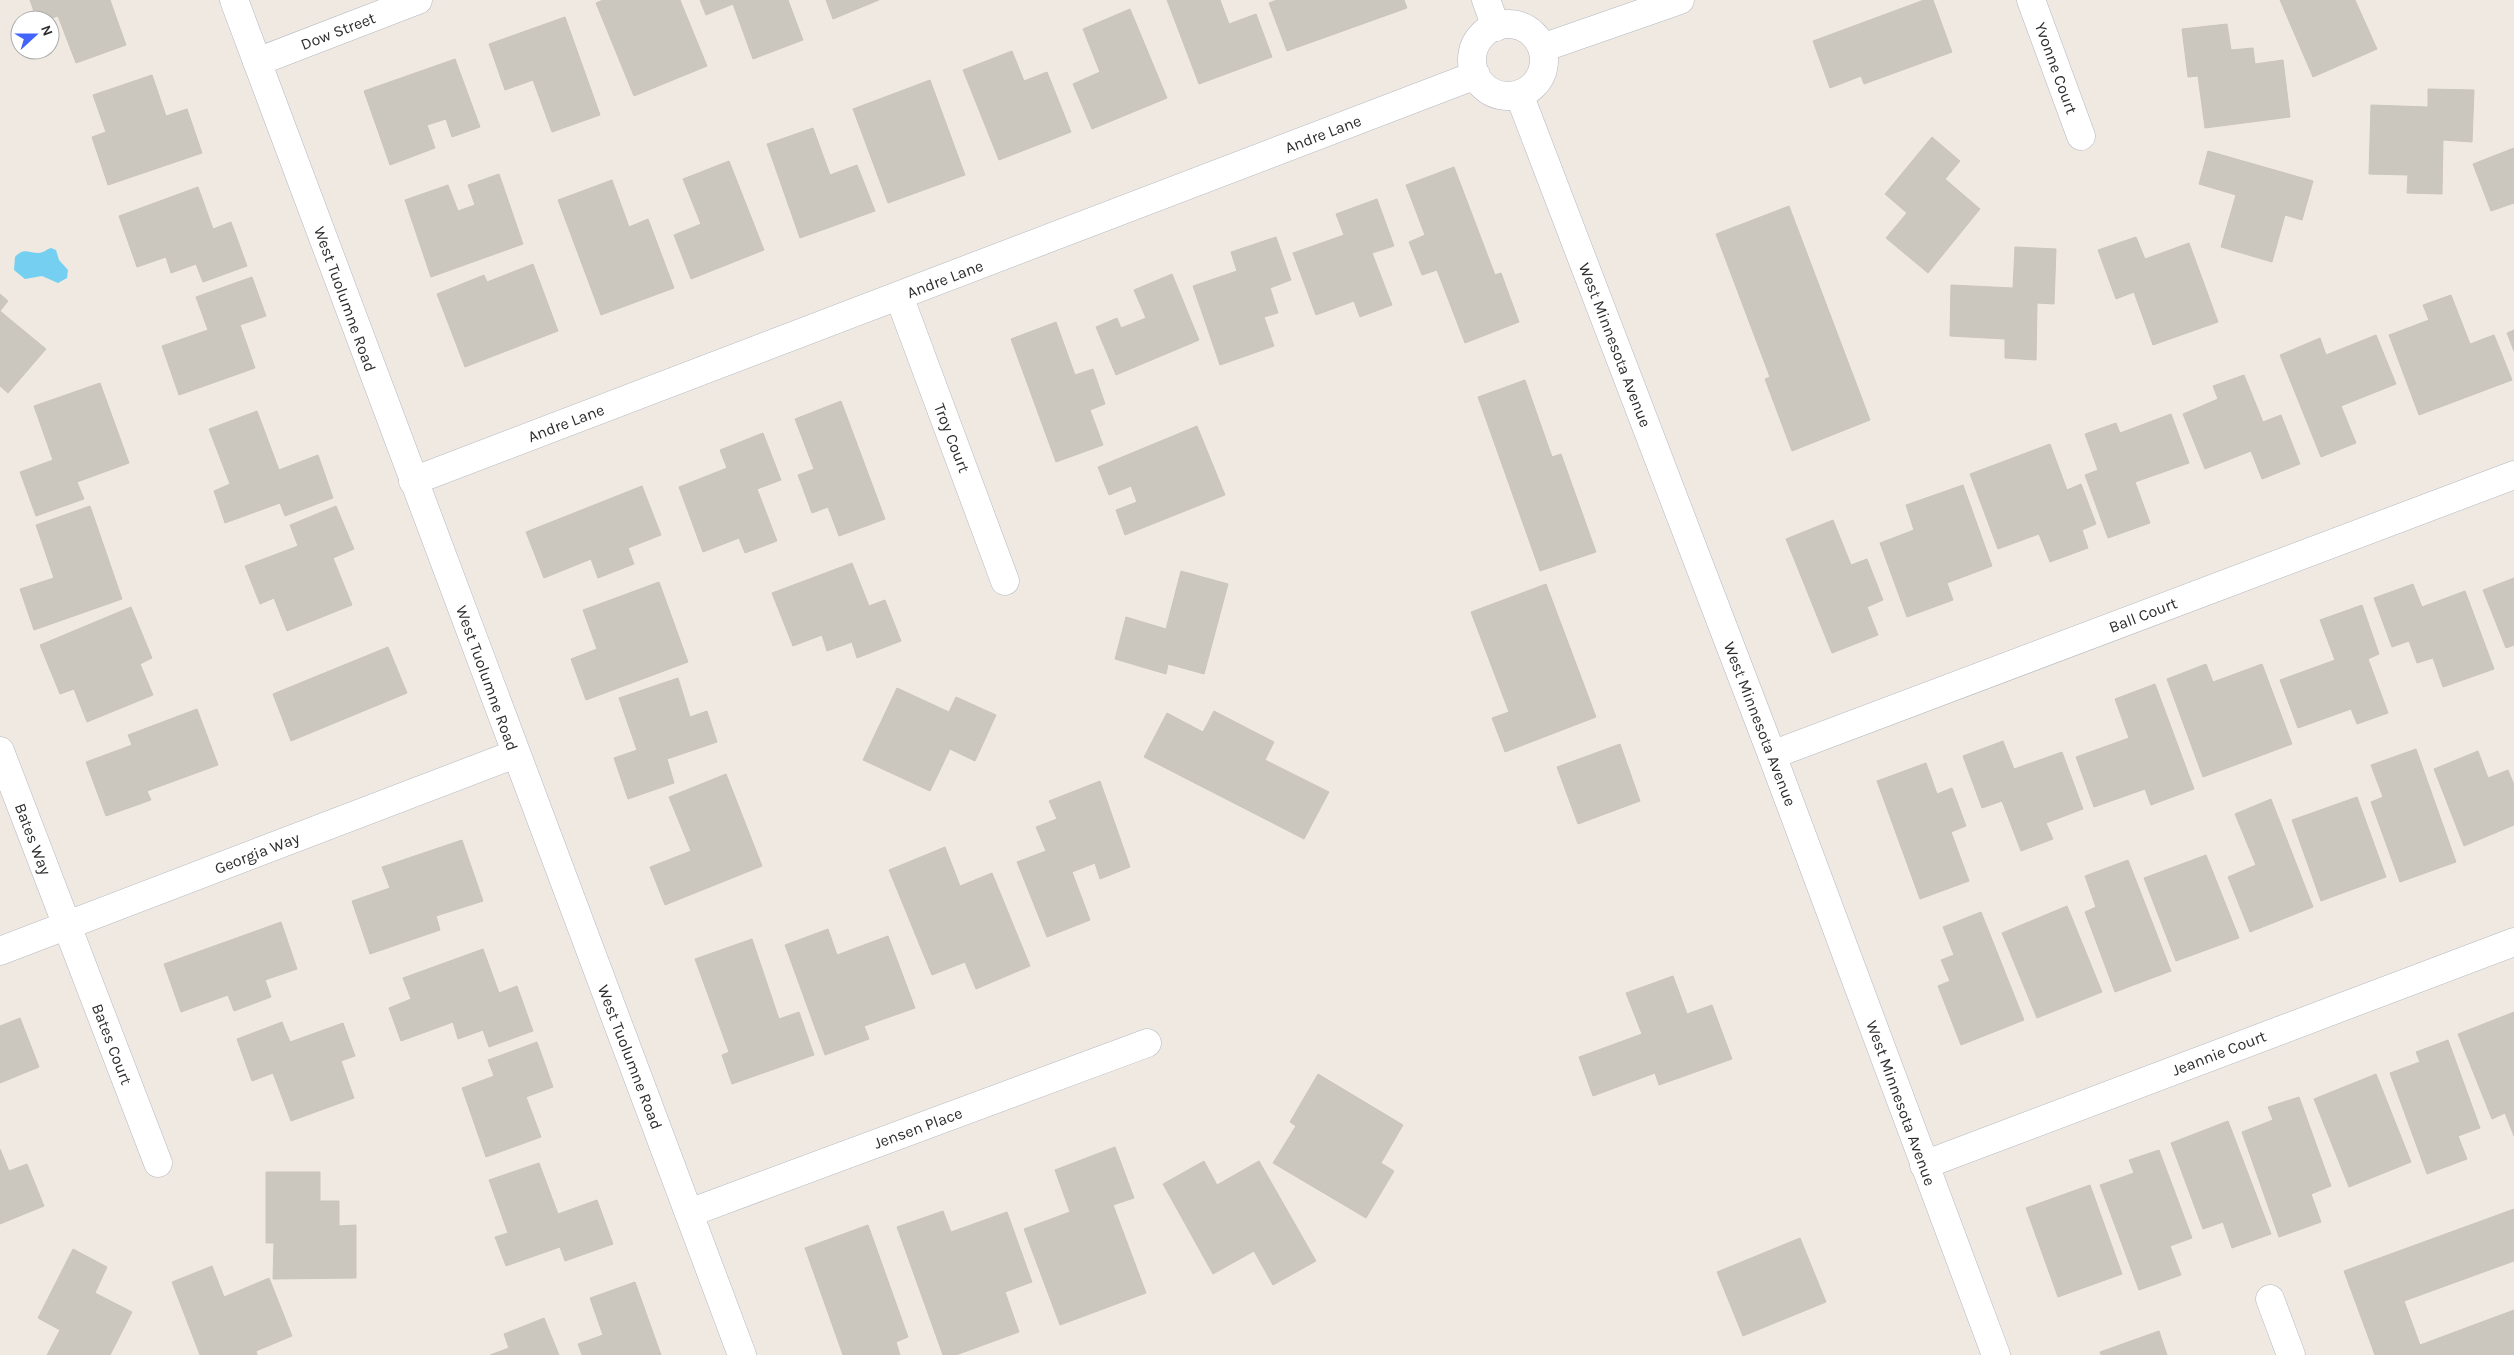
<svg xmlns="http://www.w3.org/2000/svg" width="2514" height="1355" viewBox="0 0 2514 1355" font-family="Karla,sans-serif">
<style>
.water{fill:#75cff0}
.building{fill:#cbc7bf;stroke:#cbc5ba}
.lines{fill:none;stroke-linecap:round;stroke-linejoin:round}
.minor-casing{stroke:#b4b7c1;stroke-width:29}
.minor{stroke:#fff;stroke-width:28}
.labels{text-anchor:middle;dominant-baseline:central;stroke-width:4.5;stroke-linejoin:round;paint-order:stroke}
.street-label{font-size:16px;fill:#2e2e2e;stroke:#fff}
</style>
<rect width="100%" height="100%" fill="#efe9e1"/>
<path class="water" d="M 51,248 L 56,250 L 59,260 L 68,270 L 67,278 L 58,283 L 42,276 L 25,279 L 14,270 L 15,257 C 24,247 28,253 39,253 C 43,253 47,249 51,248 Z"/>
<g class="building">
<polygon points="30,0 110,0 126,45 76,63 58,16 46,20 37,20"/>
<polygon points="603,0 680,0 707,66 634,96 596,3"/>
<polygon points="700,0 788,0 803,40 753,59 733,4 706,15"/>
<polygon points="826,0 879,0 833,19"/>
<polygon points="1167,0 1220,0 1229,24 1256,14 1272,57 1199,84"/>
<polygon points="1277,0 1404,0 1407,8 1287,51 1269,3"/>
<polygon points="1924,0 1933,0 1952,52 1864,84 1861,76 1830,88 1813,41"/>
<polygon points="2280,0 2355,0 2377,49 2313,77"/>
<polygon points="1130,9 1167,98 1092,129 1073,84 1100,72 1083,29"/>
<polygon points="565,17 600,115 552,132 533,80 505,90 489,44"/>
<polygon points="2227,24 2231,50 2253,48 2255,64 2283,60 2290,117 2205,128 2198,76 2188,77 2182,29"/>
<polygon points="1012,51 1024,81 1047,72 1071,132 999,160 963,70"/>
<polygon points="455,59 480,127 452,137 446,119 427,125 435,148 390,165 364,91"/>
<polygon points="152,75 166,116 187,109 202,153 108,185 92,137 106,132 93,95"/>
<polygon points="930,80 965,175 888,203 853,109"/>
<polygon points="2428,89 2474,90 2472,142 2443,140 2442,194 2407,193 2408,175 2369,174 2371,105 2428,107"/>
<polygon points="813,128 830,175 857,165 875,211 800,238 767,144"/>
<polygon points="1932,137 1960,161 1945,179 1980,209 1928,273 1886,238 1907,213 1885,194"/>
<polygon points="2514,148 2514,203 2491,211 2473,164"/>
<polygon points="2208,151 2313,181 2302,220 2285,215 2272,262 2221,247 2236,195 2199,184"/>
<polygon points="729,161 764,250 691,279 674,235 701,224 683,179"/>
<polygon points="1454,167 1495,275 1501,273 1519,322 1465,343 1437,270 1422,275 1409,242 1425,235 1406,185"/>
<polygon points="499,174 523,244 431,277 405,200 448,185 458,211 475,205 468,185"/>
<polygon points="612,180 629,227 648,219 674,288 601,315 558,200"/>
<polygon points="198,187 213,229 231,222 247,266 203,282 196,264 171,273 166,257 137,267 119,216"/>
<polygon points="1377,199 1394,246 1372,253 1392,305 1360,317 1354,301 1316,315 1293,253 1344,235 1336,214"/>
<polygon points="1789,206 1870,420 1792,451 1765,379 1770,377 1716,234"/>
<polygon points="1276,237 1291,280 1270,288 1278,313 1264,317 1274,346 1220,365 1193,286 1237,271 1231,252"/>
<polygon points="2136,237 2145,259 2189,243 2218,322 2153,345 2134,292 2116,299 2098,250"/>
<polygon points="2015,247 2056,249 2054,304 2037,303 2036,360 2005,358 2005,339 1950,336 1951,285 2013,288"/>
<polygon points="533,264 558,331 465,367 437,294 484,275 487,282"/>
<polygon points="1172,274 1199,340 1116,375 1096,327 1117,318 1121,328 1146,318 1134,290"/>
<polygon points="252,277 266,316 240,325 255,368 179,395 162,346 208,330 196,297"/>
<polygon points="0,294 8,301 0,311 46,349 8,393 0,386"/>
<polygon points="2451,295 2470,344 2494,335 2512,380 2419,415 2389,335 2429,320 2423,305"/>
<polygon points="1056,322 1075,375 1093,369 1105,404 1090,410 1103,445 1056,462 1011,339"/>
<polygon points="2514,330 2514,351 2507,333"/>
<polygon points="2376,335 2396,384 2341,406 2356,443 2321,457 2280,355 2320,338 2326,355"/>
<polygon points="2244,375 2263,422 2281,415 2300,464 2262,479 2251,451 2205,469 2183,414 2218,399 2213,386"/>
<polygon points="1525,380 1552,457 1561,454 1596,552 1540,571 1478,397"/>
<polygon points="100,383 129,463 77,482 84,499 36,516 20,472 53,460 34,406"/>
<polygon points="841,401 885,519 839,536 828,507 812,513 798,475 814,469 795,419"/>
<polygon points="257,411 279,470 318,455 333,498 285,516 280,503 225,523 214,491 230,484 209,429"/>
<polygon points="2171,414 2189,463 2135,482 2150,523 2108,538 2085,475 2098,470 2085,434 2116,423 2120,433"/>
<polygon points="1197,426 1225,495 1125,535 1116,510 1137,502 1131,486 1109,495 1098,467"/>
<polygon points="763,433 781,480 757,489 777,541 745,553 739,538 703,552 679,487 727,468 720,450"/>
<polygon points="2050,444 2067,490 2081,484 2096,524 2082,530 2088,548 2050,562 2039,534 1998,549 1970,474"/>
<polygon points="1963,485 1992,566 1947,583 1953,600 1907,617 1880,543 1914,530 1906,505"/>
<polygon points="642,486 661,535 628,548 634,564 598,578 591,559 544,578 526,532"/>
<polygon points="90,506 122,599 34,630 20,589 54,578 36,525"/>
<polygon points="336,506 354,549 333,558 352,605 287,631 274,598 260,604 245,566 298,546 290,525"/>
<polygon points="1833,520 1851,565 1867,559 1883,600 1867,607 1878,635 1832,653 1786,539"/>
<polygon points="852,563 869,606 885,600 901,641 857,658 852,642 827,651 822,635 793,646 772,593"/>
<polygon points="1181,571 1228,584 1204,674 1168,664 1166,674 1115,659 1126,617 1166,629"/>
<polygon points="2514,578 2514,645 2506,648 2483,590"/>
<polygon points="659,582 688,662 586,700 571,659 597,649 583,610"/>
<polygon points="1546,584 1596,717 1505,752 1492,718 1509,712 1471,612"/>
<polygon points="2413,584 2422,607 2465,591 2494,669 2443,687 2433,658 2417,663 2409,641 2392,647 2374,598"/>
<polygon points="2362,605 2379,654 2368,659 2388,713 2357,724 2351,709 2298,728 2280,680 2335,660 2320,620"/>
<polygon points="131,607 152,658 140,664 153,695 87,722 74,689 60,694 40,645"/>
<polygon points="388,647 407,693 291,741 273,694"/>
<polygon points="2206,664 2213,682 2262,664 2292,744 2203,777 2167,679"/>
<polygon points="678,678 690,717 707,711 717,742 667,759 674,783 628,799 614,758 637,750 619,698"/>
<polygon points="2155,684 2194,789 2151,805 2145,789 2094,807 2076,757 2129,738 2115,699"/>
<polygon points="897,688 949,712 956,697 996,715 975,761 950,749 930,791 863,760"/>
<polygon points="197,709 218,765 147,791 151,800 106,816 86,762 132,745 128,735"/>
<polygon points="1214,711 1274,742 1265,760 1329,792 1304,839 1144,757 1167,713 1203,732"/>
<polygon points="2003,741 2014,769 2062,752 2083,809 2046,823 2053,839 2021,851 2002,801 1982,808 1963,756"/>
<polygon points="1620,744 1640,801 1578,824 1557,767"/>
<polygon points="2416,749 2456,862 2400,882 2371,802 2383,797 2371,765"/>
<polygon points="2478,751 2488,778 2508,770 2514,785 2514,825 2464,846 2434,769"/>
<polygon points="1926,763 1937,794 1952,788 1966,826 1951,832 1969,881 1920,899 1877,781"/>
<polygon points="726,774 762,866 665,905 650,867 691,851 669,797"/>
<polygon points="1100,781 1130,867 1100,879 1095,863 1072,872 1090,920 1047,937 1017,862 1046,851 1036,827 1057,819 1049,801"/>
<polygon points="2357,797 2386,877 2321,901 2292,820"/>
<polygon points="2271,799 2313,907 2250,932 2228,877 2256,865 2235,814"/>
<polygon points="462,840 483,901 436,916 440,930 370,954 352,901 390,888 382,867"/>
<polygon points="945,847 960,886 992,873 1030,966 976,989 965,962 932,975 889,870"/>
<polygon points="2206,855 2239,938 2176,961 2144,878"/>
<polygon points="2128,860 2171,971 2115,992 2085,912 2096,907 2085,876"/>
<polygon points="2067,906 2102,992 2037,1018 2002,933"/>
<polygon points="1981,912 2024,1020 1961,1045 1938,986 1950,981 1941,960 1954,955 1943,927"/>
<polygon points="281,922 297,969 265,980 271,997 234,1011 228,995 181,1012 164,964"/>
<polygon points="828,929 837,955 888,936 915,1008 864,1026 869,1039 825,1055 785,945"/>
<polygon points="752,939 779,1019 799,1012 814,1055 732,1084 722,1055 729,1052 695,959"/>
<polygon points="483,949 499,993 517,986 533,1031 489,1047 483,1030 458,1039 453,1022 401,1041 389,1008 411,999 403,978"/>
<polygon points="1673,976 1687,1014 1712,1005 1732,1059 1659,1085 1655,1073 1593,1096 1579,1057 1642,1034 1626,993"/>
<polygon points="2514,1012 2514,1136 2505,1113 2492,1119 2458,1034"/>
<polygon points="20,1018 39,1067 0,1083 0,1026"/>
<polygon points="282,1022 290,1042 343,1023 355,1056 341,1061 354,1098 291,1121 273,1073 252,1081 237,1039"/>
<polygon points="2448,1040 2480,1128 2458,1136 2467,1159 2427,1174 2390,1073 2420,1062 2416,1052"/>
<polygon points="537,1042 553,1087 526,1097 541,1137 486,1157 462,1088 494,1076 488,1060"/>
<polygon points="1318,1074 1403,1125 1381,1163 1394,1171 1366,1218 1273,1163 1296,1126 1290,1122"/>
<polygon points="2376,1074 2411,1162 2349,1187 2314,1099"/>
<polygon points="2299,1097 2331,1186 2311,1194 2321,1222 2279,1237 2242,1132 2273,1120 2268,1107"/>
<polygon points="2228,1121 2271,1234 2232,1248 2223,1222 2203,1229 2171,1143"/>
<polygon points="1115,1147 1134,1198 1113,1205 1146,1293 1060,1325 1024,1229 1070,1212 1055,1170"/>
<polygon points="0,1149 9,1171 27,1164 44,1206 0,1224"/>
<polygon points="2159,1150 2192,1238 2170,1246 2181,1275 2139,1290 2100,1185 2134,1173 2129,1160"/>
<polygon points="1204,1161 1217,1185 1259,1161 1316,1261 1273,1285 1254,1251 1213,1274 1163,1184"/>
<polygon points="539,1163 558,1214 597,1200 613,1244 565,1261 560,1247 506,1266 495,1237 508,1233 489,1180"/>
<polygon points="266,1172 320,1172 320,1201 339,1201 339,1226 356,1225 356,1278 273,1279 274,1243 266,1243"/>
<polygon points="2090,1185 2122,1274 2058,1297 2026,1208"/>
<polygon points="2514,1209 2514,1261 2404,1301 2420,1345 2514,1310 2514,1355 2375,1355 2344,1271"/>
<polygon points="943,1211 951,1232 1007,1212 1032,1282 1005,1292 1019,1332 956,1355 943,1355 897,1227"/>
<polygon points="868,1225 908,1337 896,1342 900,1355 843,1355 805,1248"/>
<polygon points="1800,1238 1826,1302 1743,1336 1717,1272"/>
<polygon points="73,1249 107,1267 95,1293 132,1312 110,1355 47,1355 60,1330 38,1318"/>
<polygon points="212,1266 224,1297 269,1278 292,1336 256,1351 257,1355 200,1355 172,1282"/>
<polygon points="635,1282 661,1355 582,1355 578,1344 603,1335 590,1298"/>
<polygon points="544,1318 559,1355 490,1355 509,1348 504,1334"/>
<polygon points="2159,1331 2167,1355 2101,1355 2100,1352"/>
</g>
<g class="lines">
<g class="minor-casing">
<g id="minor">
<polyline points="234,0 742,1355"/>
<polyline points="1486,0 1496,27"/>
<polyline points="2031,0 2081,136"/>
<circle cx="1508" cy="60" r="36"/>
<polyline points="1542,48 1680,0"/>
<polyline points="257,62 418,0"/>
<polyline points="1519,94 1772,755 1996,1355"/>
<polyline points="899,296 1005,581"/>
<polyline points="413,481 1476,75"/>
<polyline points="0,751 158,1163"/>
<polyline points="1772,755 2514,475"/>
<polyline points="0,951 515,754"/>
<polyline points="1924,1165 2514,942"/>
<polyline points="689,1213 1147,1043"/>
<polyline points="2270,1299 2291,1355"/>
</g>
</g>
<use href="#minor" class="minor"/>
</g>
<g class="labels">
<g class="street-label">
<text transform="translate(338 31) rotate(-21)">Dow Street</text>
<text transform="translate(2056 68) rotate(70)">Yvonne Court</text>
<text transform="translate(1323 134) rotate(-21)">Andre Lane</text>
<text transform="translate(945 279) rotate(-21)">Andre Lane</text>
<text transform="translate(345 299) rotate(70)">West Tuolumne Road</text>
<text transform="translate(1615 345) rotate(69)">West Minnesota Avenue</text>
<text transform="translate(566 423) rotate(-21)">Andre Lane</text>
<text transform="translate(952 438) rotate(69)">Troy Court</text>
<text transform="translate(2143 615) rotate(-21)">Ball Court</text>
<text transform="translate(487 678) rotate(70)">West Tuolumne Road</text>
<text transform="translate(1760 724) rotate(69)">West Minnesota Avenue</text>
<text transform="translate(33 839) rotate(69)">Bates Way</text>
<text transform="translate(257 853) rotate(-21)">Georgia Way</text>
<text transform="translate(112 1044) rotate(69)">Bates Court</text>
<text transform="translate(2219 1053) rotate(-21)">Jeannie Court</text>
<text transform="translate(630 1057) rotate(69)">West Tuolumne Road</text>
<text transform="translate(1901 1103) rotate(70)">West Minnesota Avenue</text>
<text transform="translate(918 1128) rotate(-20)">Jensen Place</text>
</g>
</g>
<g transform="translate(35 35) rotate(69)"><circle r="24" fill="#ffffff" stroke="#ababab"/>
<path d="M0-4L9 19L0 12L-9 19Z" fill="#4264fb"/>
<text y="-8" font-size="14" font-weight="bold" text-anchor="middle" fill="#2e2e2e">N</text>
</g>
</svg>
